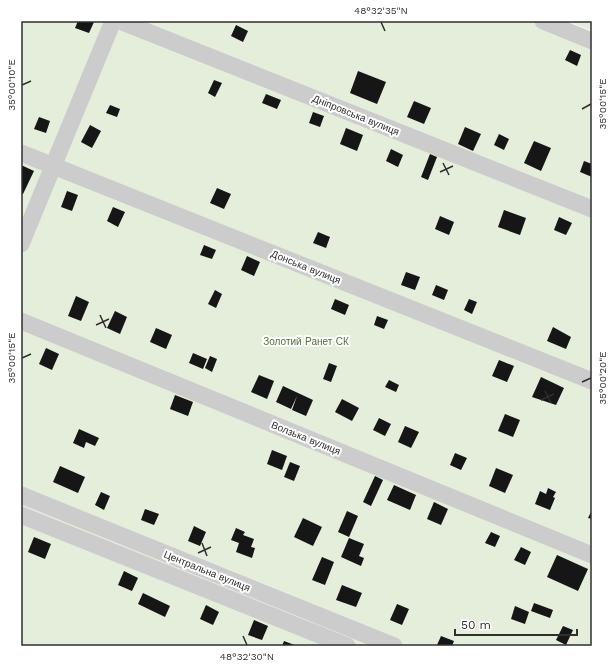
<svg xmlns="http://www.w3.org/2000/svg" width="613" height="667" viewBox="0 0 613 667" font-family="'Work Sans',sans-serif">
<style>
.green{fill:#e5eddb}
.building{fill:#161616}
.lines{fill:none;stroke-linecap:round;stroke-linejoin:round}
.minor{stroke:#ccc;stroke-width:17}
.ticks{fill:none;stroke:#2f2f2f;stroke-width:1.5}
.labels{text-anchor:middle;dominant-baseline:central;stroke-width:4;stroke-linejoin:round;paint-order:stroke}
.street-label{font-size:10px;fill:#2f2f2f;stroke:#fff}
.park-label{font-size:10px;fill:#526f37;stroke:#fff}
.neatline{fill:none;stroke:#2f2f2f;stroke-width:1.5}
.ticks-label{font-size:10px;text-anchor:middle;fill:#2f2f2f}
</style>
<rect width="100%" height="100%" fill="#fff"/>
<g class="green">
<polygon points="21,21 555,21 592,36 592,646 21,646"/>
<polygon points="567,21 592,21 592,31"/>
</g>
<g class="building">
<polygon points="78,21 94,22 89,33 75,28"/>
<polygon points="236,25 248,31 243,42 231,36"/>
<polygon points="570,50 581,55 577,66 565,60"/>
<polygon points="358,71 386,82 377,104 350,93"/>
<polygon points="214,80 222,83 215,97 208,93"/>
<polygon points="266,94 281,100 277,109 262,103"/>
<polygon points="414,101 431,108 424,124 407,117"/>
<polygon points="110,105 120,109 117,117 106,113"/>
<polygon points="313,112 324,116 320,127 309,123"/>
<polygon points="39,117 50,121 46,133 34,129"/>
<polygon points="90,125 101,131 92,148 81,142"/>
<polygon points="465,127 481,134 473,151 458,144"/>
<polygon points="346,128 363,135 357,151 340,144"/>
<polygon points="499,134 509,139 504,150 494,145"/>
<polygon points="534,141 551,148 541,171 524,163"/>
<polygon points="391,149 403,155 398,167 386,161"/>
<polygon points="430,154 437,157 428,180 421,177"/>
<polygon points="584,161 592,164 592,177 580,172"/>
<polygon points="21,165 34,171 23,194 21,194"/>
<polygon points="217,188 231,194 224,209 210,203"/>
<polygon points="67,191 78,195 72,211 61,207"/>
<polygon points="113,207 125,212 118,227 107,221"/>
<polygon points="504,210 526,218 520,235 498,227"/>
<polygon points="440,216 454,222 449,235 435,229"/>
<polygon points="559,217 572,223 566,235 554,230"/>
<polygon points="318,232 330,237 326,248 313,243"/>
<polygon points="204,245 216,250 212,259 200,255"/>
<polygon points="247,256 260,262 254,276 241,270"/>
<polygon points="406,272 420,277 415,290 401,285"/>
<polygon points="436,285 448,290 444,300 432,295"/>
<polygon points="215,290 222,294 216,308 208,304"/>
<polygon points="76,296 89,302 81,321 68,316"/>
<polygon points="335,299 349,305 345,315 331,309"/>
<polygon points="469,299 477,302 472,314 464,310"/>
<polygon points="115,311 127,317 120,334 107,328"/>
<polygon points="377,316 388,320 384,329 374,325"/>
<polygon points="553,327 571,337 566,349 547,341"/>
<polygon points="156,328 172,335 166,349 150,342"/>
<polygon points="46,348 59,354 52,370 39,364"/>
<polygon points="193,353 207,359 203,369 189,363"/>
<polygon points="210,356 217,359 212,372 205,368"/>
<polygon points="499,360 514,366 507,382 492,376"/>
<polygon points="329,363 337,366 331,382 323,379"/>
<polygon points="259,375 274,381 267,399 251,392"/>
<polygon points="541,377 564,388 556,405 532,397"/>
<polygon points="389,380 399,385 396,392 385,387"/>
<polygon points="283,386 313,400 306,416 292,410 297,396 291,409 276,402"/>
<polygon points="175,395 193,402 188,416 170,409"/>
<polygon points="342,399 359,408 352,421 335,412"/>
<polygon points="505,414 520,420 513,437 498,431"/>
<polygon points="379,418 391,424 385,436 373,430"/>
<polygon points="405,426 419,432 411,448 398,442"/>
<polygon points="79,429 99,438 95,446 86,442 84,448 73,443"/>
<polygon points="272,450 287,456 282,470 267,464"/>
<polygon points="455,453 467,458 461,470 450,465"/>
<polygon points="290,462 300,466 294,481 284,477"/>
<polygon points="60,466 85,477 78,493 53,482"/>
<polygon points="496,468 513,475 505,493 489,486"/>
<polygon points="375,476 383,480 371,506 363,502"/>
<polygon points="394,485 416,495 410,510 387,500"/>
<polygon points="548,488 556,492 553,497 555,498 550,510 535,504 540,491 546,494"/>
<polygon points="101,492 110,496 104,510 95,505"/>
<polygon points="434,502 448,509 441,525 427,519"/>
<polygon points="145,509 159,514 154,525 141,520"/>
<polygon points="592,510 592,519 588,518"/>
<polygon points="347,511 358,516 349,537 338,532"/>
<polygon points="303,518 322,527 313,546 294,537"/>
<polygon points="194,526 206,532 200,546 188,541"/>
<polygon points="236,528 245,532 243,535 254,539 251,547 255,548 252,558 236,552 239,543 231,540"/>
<polygon points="491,532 500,536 495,547 485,543"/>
<polygon points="34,537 51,544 45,559 28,552"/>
<polygon points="349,538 364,544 359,556 364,558 361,566 341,557"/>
<polygon points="521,547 531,552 525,565 514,560"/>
<polygon points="557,555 588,569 578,591 547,577"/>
<polygon points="322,557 334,562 325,585 312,580"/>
<polygon points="124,571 138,578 132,591 118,585"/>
<polygon points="342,585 362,593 356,607 336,600"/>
<polygon points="143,593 170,606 165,617 138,604"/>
<polygon points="534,603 553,610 550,618 531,611"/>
<polygon points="397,604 409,609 402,625 390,620"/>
<polygon points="206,605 219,612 213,625 200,619"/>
<polygon points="515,606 529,612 525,624 511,619"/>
<polygon points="254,620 268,626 262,640 248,635"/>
<polygon points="563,626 573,630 566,645 556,640"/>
<polygon points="441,636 454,641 452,646 437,645"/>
<polygon points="284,641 297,646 282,646"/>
</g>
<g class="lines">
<g class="minor">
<polyline points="120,21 592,209"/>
<polyline points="543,21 592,41"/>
<polyline points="21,153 592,381"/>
<polyline points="21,244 113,21"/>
<polyline points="21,321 592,555"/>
<polyline points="21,495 394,646"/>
<polyline points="21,515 347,646"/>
</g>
</g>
<path class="ticks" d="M 381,22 L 385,31M 22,85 L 31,81M 582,109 L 591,104M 443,163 L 449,175M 440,172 L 453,166M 100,315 L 106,328M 96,325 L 109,319M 22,358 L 31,354M 582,382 L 591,378M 545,391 L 551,403M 541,400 L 554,394M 202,543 L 207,556M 198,553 L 211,547M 243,636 L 247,645"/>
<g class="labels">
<g class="street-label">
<text transform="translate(356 115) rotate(22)">Дніпровська вулиця</text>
<text transform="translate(306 267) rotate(22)">Донська вулиця</text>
<text transform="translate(306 438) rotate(22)">Волзька вулиця</text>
<text transform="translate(207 571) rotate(22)">Центральна вулиця</text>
</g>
<g class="park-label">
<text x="306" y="341">Золотий Ранет СК</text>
</g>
</g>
<rect width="613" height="667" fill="none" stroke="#ffffff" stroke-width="44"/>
<path d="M455 629v6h122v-6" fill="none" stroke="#2f2f2f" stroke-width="2"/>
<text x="461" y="629" font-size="12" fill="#2f2f2f" stroke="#ffffff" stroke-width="3" paint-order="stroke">50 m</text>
<rect x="22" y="22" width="569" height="623" class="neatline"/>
<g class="ticks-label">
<text x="381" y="14">48°32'35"N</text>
<text transform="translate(11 85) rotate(-90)" y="4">35°00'10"E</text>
<text transform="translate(602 104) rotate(-90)" y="4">35°00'15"E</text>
<text transform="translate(11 358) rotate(-90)" y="4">35°00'15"E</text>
<text transform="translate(602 378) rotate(-90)" y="4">35°00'20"E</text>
<text x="247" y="660">48°32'30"N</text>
</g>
</svg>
